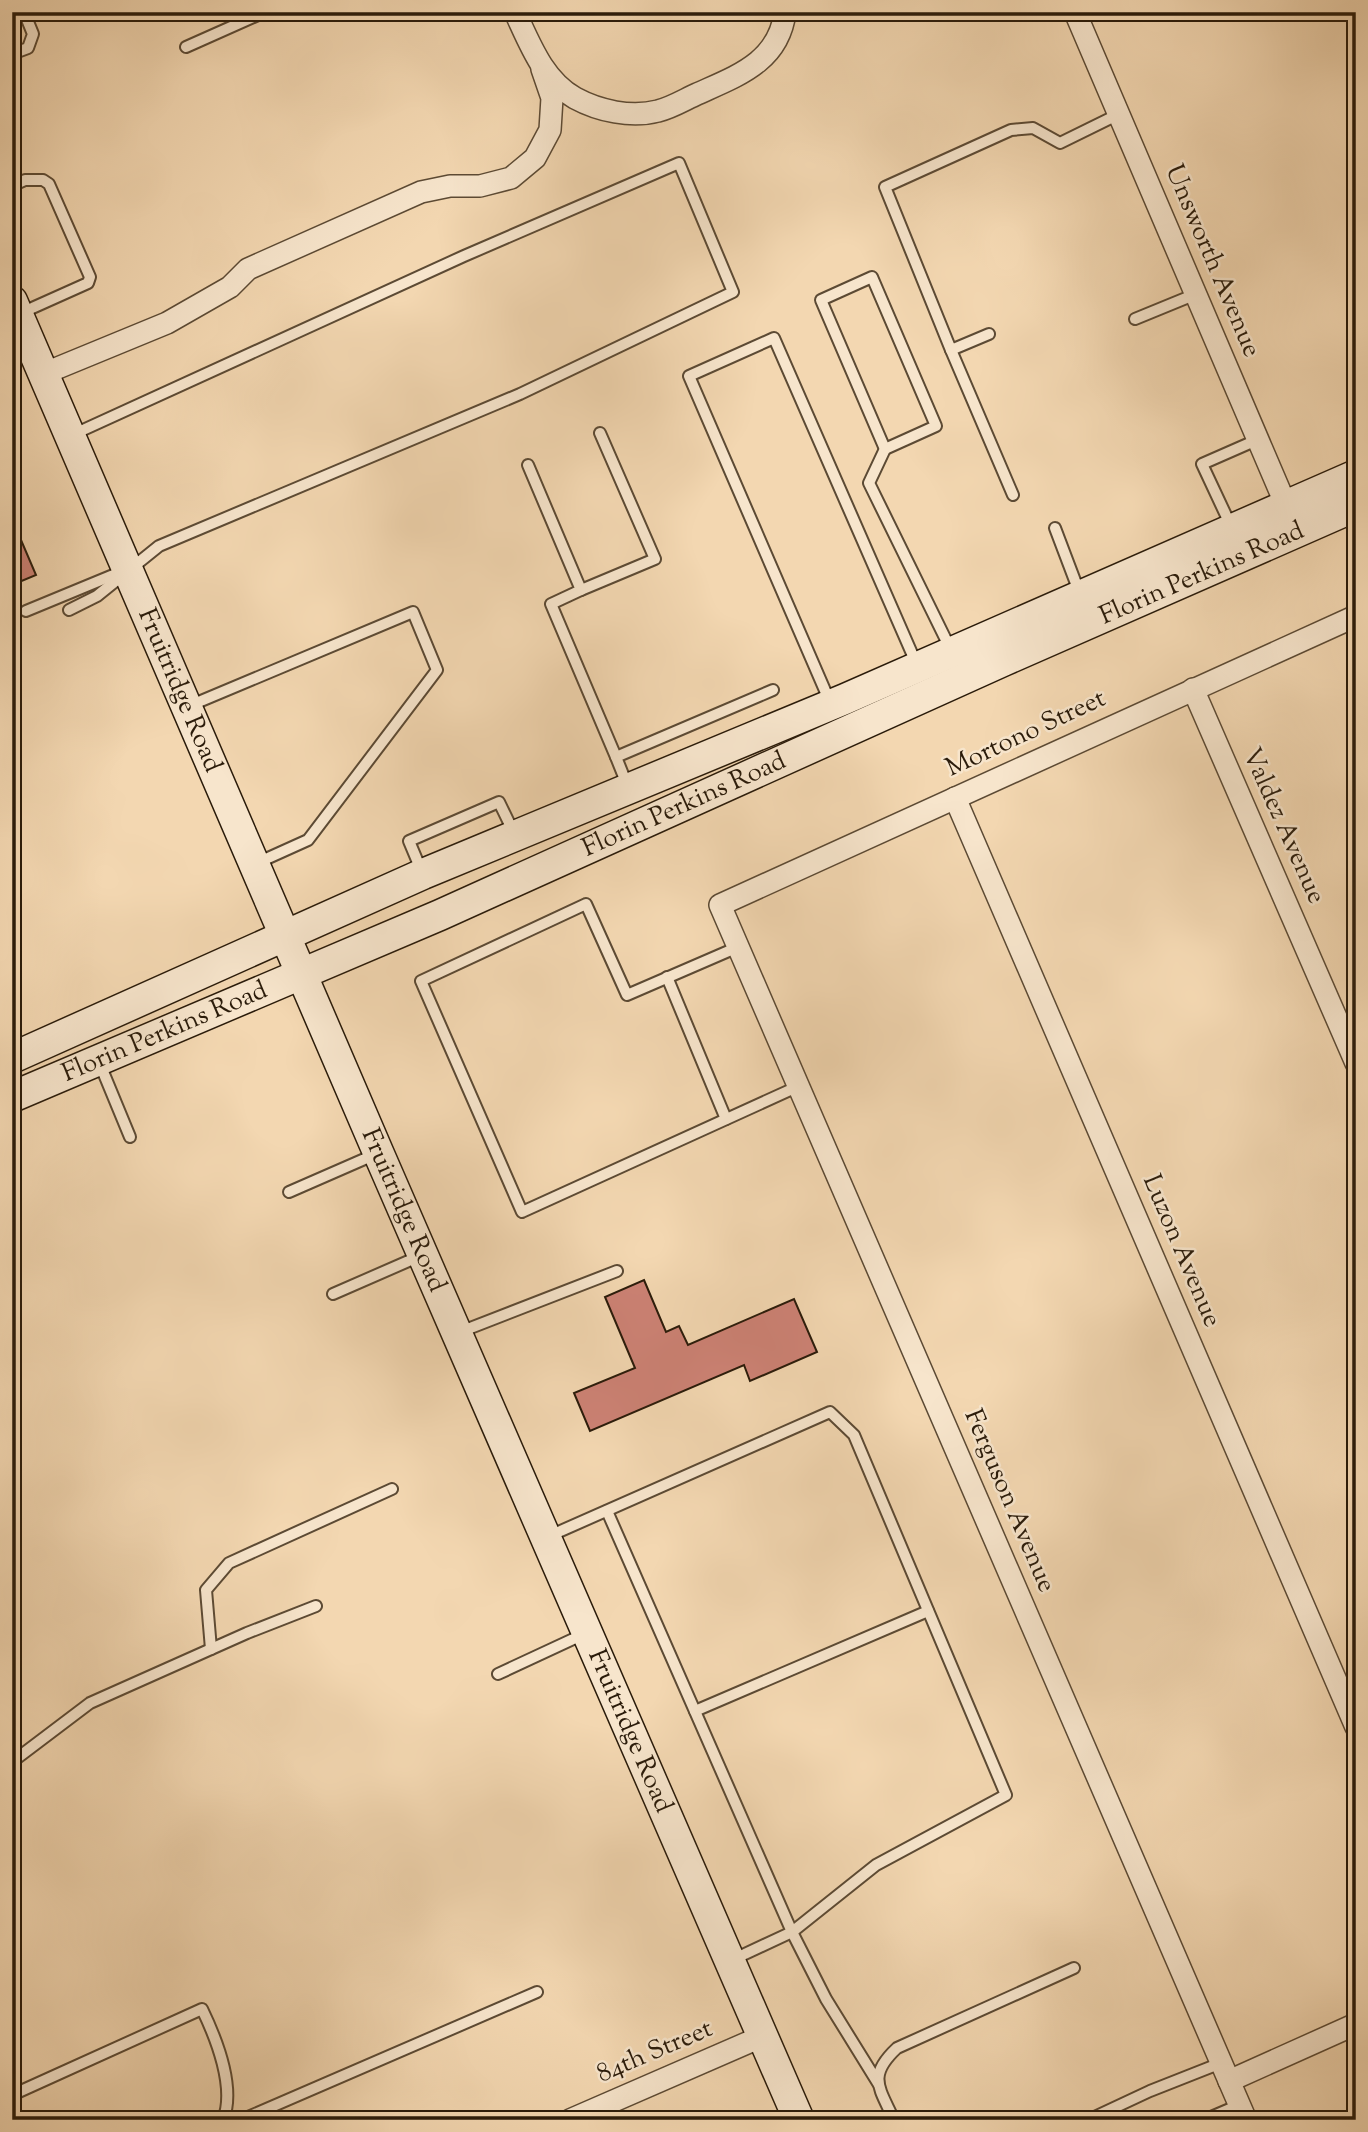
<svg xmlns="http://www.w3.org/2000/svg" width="1368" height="2132" viewBox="0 0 1368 2132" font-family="'Sorts Mill Goudy',serif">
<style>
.building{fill:#cd8275;stroke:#2a1b0a;stroke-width:2}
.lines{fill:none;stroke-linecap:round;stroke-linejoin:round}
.service-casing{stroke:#5c4a34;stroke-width:14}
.minor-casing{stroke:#5c4a34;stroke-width:24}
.secondary-casing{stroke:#2a1b0a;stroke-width:33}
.service{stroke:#f7e5cc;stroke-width:10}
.minor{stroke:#f7e5cc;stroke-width:21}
.secondary{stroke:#f7e5cc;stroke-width:30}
.labels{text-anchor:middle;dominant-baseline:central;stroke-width:5;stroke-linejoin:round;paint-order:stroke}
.street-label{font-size:26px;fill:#2a1b0a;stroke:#f7e5cc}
</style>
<rect width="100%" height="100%" fill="#f3d7b1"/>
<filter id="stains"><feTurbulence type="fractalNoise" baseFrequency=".00286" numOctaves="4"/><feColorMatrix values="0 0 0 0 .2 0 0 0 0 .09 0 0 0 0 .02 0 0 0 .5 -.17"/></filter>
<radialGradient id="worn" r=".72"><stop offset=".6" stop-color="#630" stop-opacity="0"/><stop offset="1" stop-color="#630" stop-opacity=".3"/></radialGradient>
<g class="building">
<polygon points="12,519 36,575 12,585"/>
<polygon points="644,1280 666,1332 679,1326 688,1345 794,1299 817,1352 750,1381 744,1365 590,1431 574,1393 635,1368 605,1297"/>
</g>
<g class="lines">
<g class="service-casing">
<g id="service">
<polyline points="186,47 258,15 259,12"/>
<polyline points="12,54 28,48 33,34 24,12"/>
<polyline points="12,186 25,180 43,180 49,184 90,277 88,283 21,313"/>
<polygon points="872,277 936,426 885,449 821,300"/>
<polyline points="1135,319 1196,294"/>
<polyline points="989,334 951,350 885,187 1011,130 1033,128 1060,143 1119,114"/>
<polyline points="951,350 1013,495"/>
<polyline points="885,449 869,483 951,650"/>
<polyline points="528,465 581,590 551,604 616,757"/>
<polyline points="1231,526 1202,464 1259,439"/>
<polyline points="1055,528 1080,594"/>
<polyline points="581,590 655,559 600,433"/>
<polyline points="69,610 97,596 159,546 520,394 733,292 679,163 464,256 72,435"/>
<polyline points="26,611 118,573"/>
<polyline points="830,702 689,376 774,338 917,665"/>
<polyline points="189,706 413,612 437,670 308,840 257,863"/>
<polyline points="628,787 616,757 773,690"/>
<polyline points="422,872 409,841 499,802 514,833"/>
<polyline points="738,947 627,995 586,904 421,981 522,1212 799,1086"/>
<polyline points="667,977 726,1119"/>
<polyline points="12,1035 20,1052"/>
<polyline points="99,1062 130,1137"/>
<polyline points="289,1192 376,1154"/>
<polyline points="333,1294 420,1256"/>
<polyline points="460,1332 617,1271"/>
<polyline points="607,1511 792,1932 826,1999 878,2083"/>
<polyline points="547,1537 830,1412 854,1435 1006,1795 876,1865 792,1932 732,1960"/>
<polyline points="211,1649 206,1590 229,1563 392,1489"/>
<polyline points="498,1674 584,1634"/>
<polyline points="695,1711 928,1611"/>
<polyline points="12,1762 90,1703 247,1633 316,1606"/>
<path d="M 12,2095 L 202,2009 C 216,2038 236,2088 223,2120"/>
<polyline points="241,2120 537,1992"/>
<path d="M 894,2120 C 879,2087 867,2076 897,2048 L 1074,1968"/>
<polyline points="1088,2120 1150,2091 1221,2063"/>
<polyline points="1204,2120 1239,2105"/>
</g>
</g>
<g class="minor-casing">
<g id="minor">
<path d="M 515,12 C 530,44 543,80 575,98 C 599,111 631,118 658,111 C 671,108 684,100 697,94 C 737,76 779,62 785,12"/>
<polyline points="1075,12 1291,517"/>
<polyline points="43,374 167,323 230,287 248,269 421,192 450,186 480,186 511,178 535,158 550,130 552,98 542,69"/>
<polyline points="1193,689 1356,1063"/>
<polyline points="955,798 1356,1727"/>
<polyline points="1229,2081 1356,2024"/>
<polyline points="570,2120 763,2036"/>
<polyline points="1246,2120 720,905 1356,616"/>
</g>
</g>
<g class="secondary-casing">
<g id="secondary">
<path id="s1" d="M 12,301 L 378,1152 L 799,2120"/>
<polyline points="12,1058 423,874 845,699 1356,475"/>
<path id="s2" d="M 12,1097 L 440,915 L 1003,661 L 1356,506"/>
</g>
</g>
<use href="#service" class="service"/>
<use href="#minor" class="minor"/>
<use href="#secondary" class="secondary"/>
</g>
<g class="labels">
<g class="street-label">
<text transform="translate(1212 261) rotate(67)">Unsworth Avenue</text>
<text stroke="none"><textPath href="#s2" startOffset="1300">Florin Perkins Road</textPath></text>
<text stroke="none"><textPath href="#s1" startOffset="424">Fruitridge Road</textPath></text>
<text transform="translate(1026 734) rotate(-25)">Mortono Street</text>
<text stroke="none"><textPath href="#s2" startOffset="733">Florin Perkins Road</textPath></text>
<text transform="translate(1283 826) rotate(66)">Valdez Avenue</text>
<text stroke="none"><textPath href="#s2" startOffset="166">Florin Perkins Road</textPath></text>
<text stroke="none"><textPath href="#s1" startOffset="990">Fruitridge Road</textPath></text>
<text transform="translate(1181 1251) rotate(67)">Luzon Avenue</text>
<text transform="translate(1009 1501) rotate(67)">Ferguson Avenue</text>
<text stroke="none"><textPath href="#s1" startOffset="1558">Fruitridge Road</textPath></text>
<text transform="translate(655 2052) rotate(-23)">84th Street</text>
</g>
</g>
<rect width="1368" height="2132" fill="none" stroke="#f3d7b1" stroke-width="42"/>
<rect x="14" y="14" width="1340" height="2104" fill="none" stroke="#2a1b0a" stroke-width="3.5"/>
<rect x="21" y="21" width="1326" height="2090" fill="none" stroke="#2a1b0a" stroke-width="2"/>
<rect width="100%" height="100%" filter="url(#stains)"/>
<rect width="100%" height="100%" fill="url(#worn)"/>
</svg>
